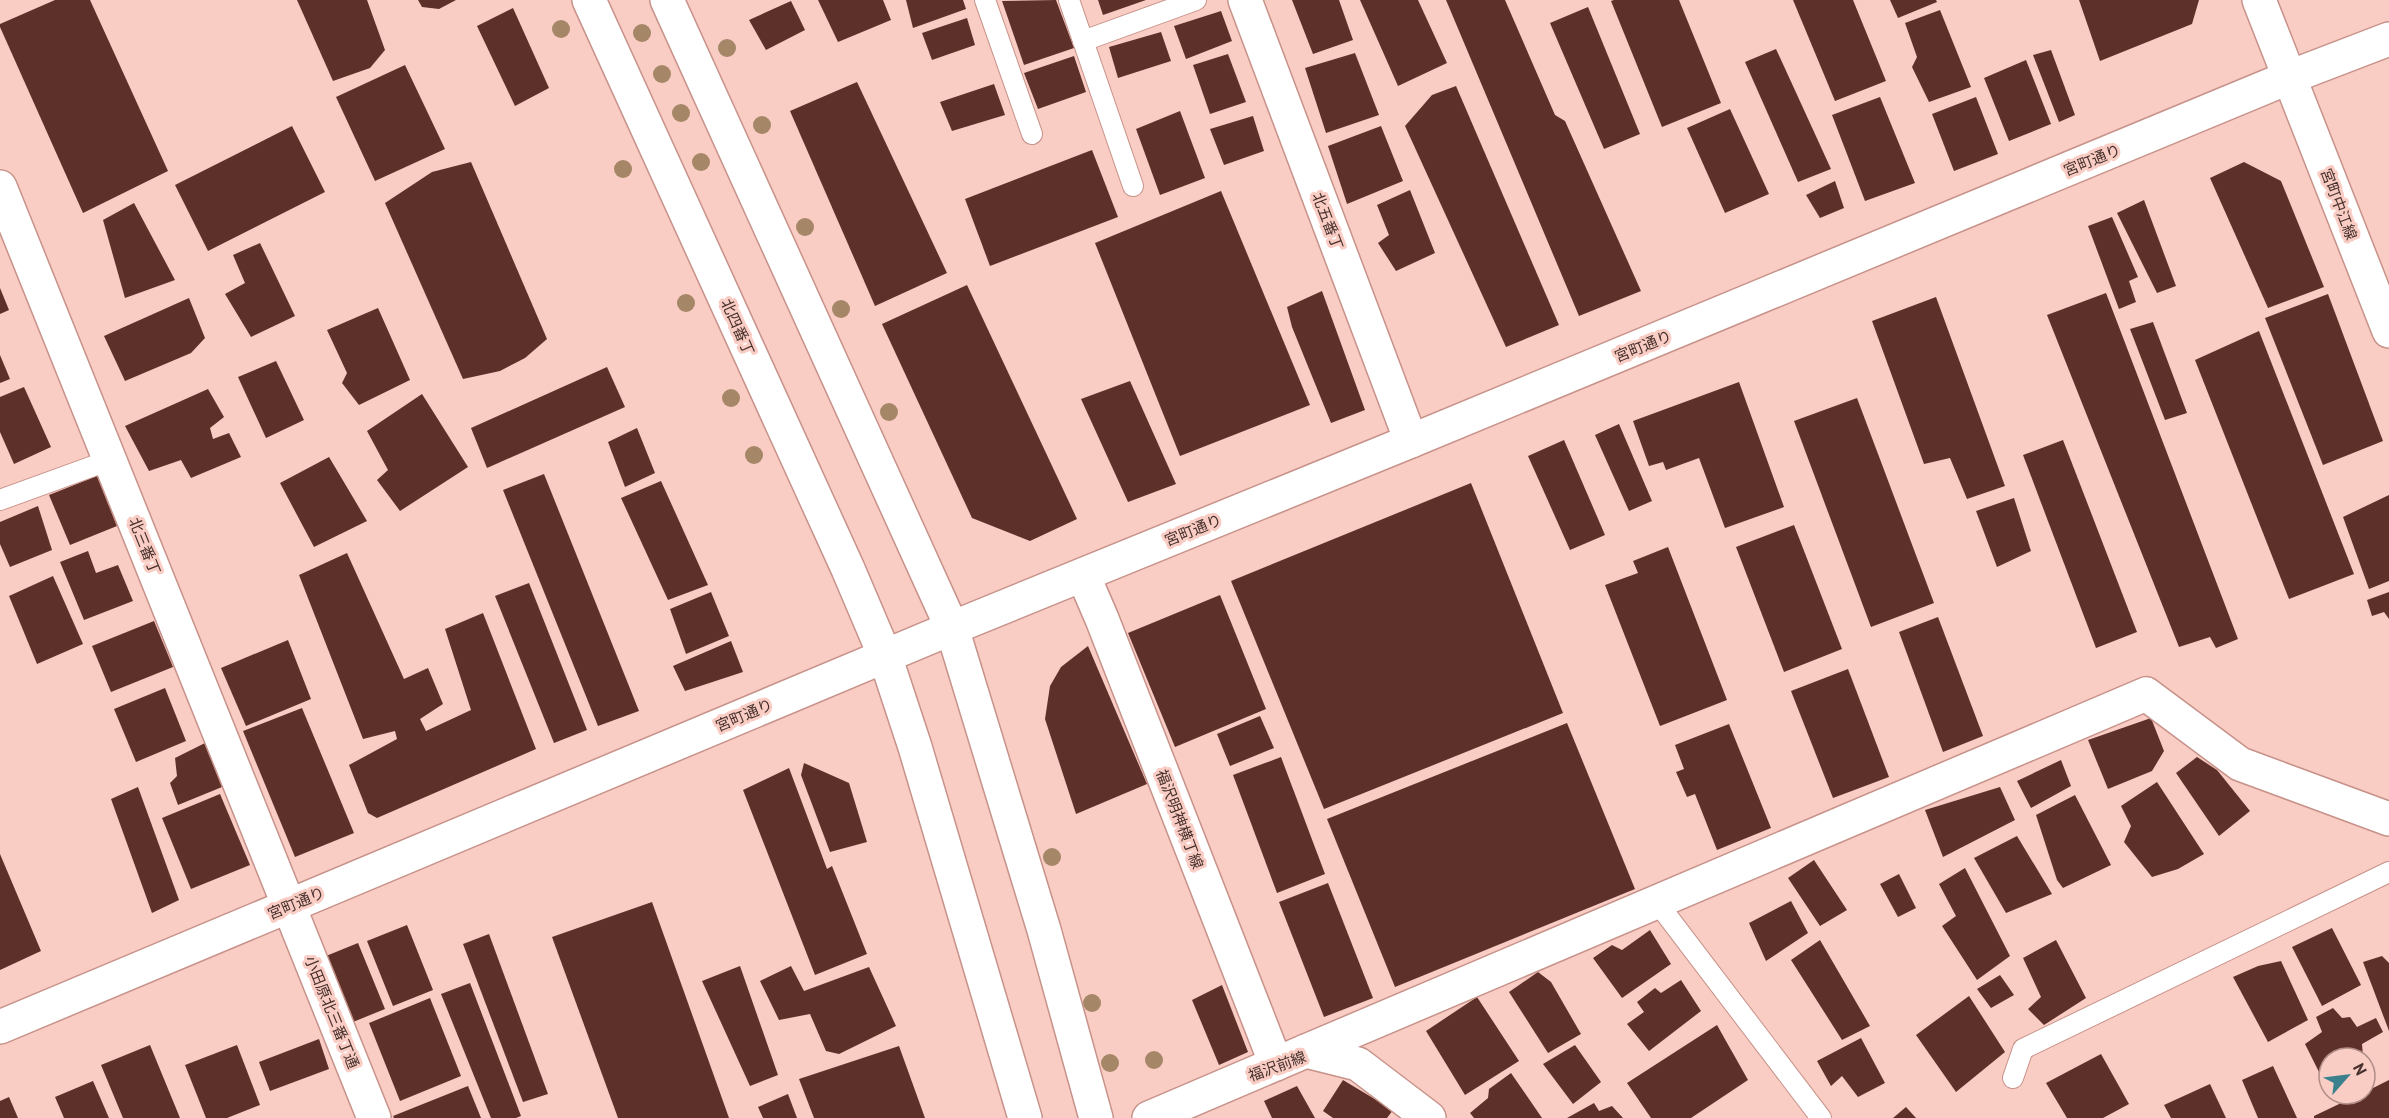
<svg xmlns="http://www.w3.org/2000/svg" width="2389" height="1118" viewBox="0 0 2389 1118" font-family="'PT Sans','Noto Sans JP',sans-serif">
<style>
.building{fill:#5d312a}
.lines{fill:none;stroke-linecap:round;stroke-linejoin:round}
.service-casing{stroke:#c79289;stroke-width:22}
.minor-casing{stroke:#c79289;stroke-width:36}
.tertiary-casing{stroke:#c79289;stroke-width:36}
.service{stroke:#fff;stroke-width:20}
.minor{stroke:#fff;stroke-width:33}
.tertiary{stroke:#fff;stroke-width:33}
.tree{fill:#a58767}
.labels{text-anchor:middle;dominant-baseline:central;stroke-width:6;stroke-linejoin:round;paint-order:stroke}
.street-label{font-size:15px;fill:#46302c;stroke:#f9ccc4}
</style>
<rect width="100%" height="100%" fill="#f9ccc4"/>
<g class="building">
<polygon points="55,0 90,0 168,171 83,213 0,27 0,24"/>
<polygon points="297,0 367,0 385,50 370,68 333,81"/>
<polygon points="418,0 456,0 439,9 422,7"/>
<polygon points="818,0 883,0 891,20 838,42"/>
<polygon points="906,0 963,0 966,9 913,28"/>
<polygon points="1056,0 1074,48 1024,65 1002,1"/>
<polygon points="1098,0 1146,0 1103,15"/>
<polygon points="1292,0 1339,0 1353,40 1313,54"/>
<polygon points="1360,0 1418,0 1447,63 1398,86"/>
<polygon points="1446,0 1505,0 1555,115 1565,121 1641,291 1579,316"/>
<polygon points="1614,0 1679,0 1721,103 1662,127 1611,1"/>
<polygon points="1793,0 1853,0 1886,81 1835,101"/>
<polygon points="1890,0 1936,0 1937,2 1898,18"/>
<polygon points="2079,0 2199,0 2192,24 2100,61"/>
<polygon points="791,1 805,30 766,50 749,20"/>
<polygon points="1588,7 1640,134 1604,149 1550,23"/>
<polygon points="513,8 549,88 515,106 477,26"/>
<polygon points="1940,10 1971,87 1929,102 1912,67 1917,57 1905,23"/>
<polygon points="1221,11 1232,41 1186,59 1174,26"/>
<polygon points="967,18 975,45 932,60 922,33"/>
<polygon points="1161,32 1171,61 1118,78 1109,47"/>
<polygon points="1776,49 1831,169 1798,182 1745,62"/>
<polygon points="2051,50 2075,115 2059,122 2033,55"/>
<polygon points="1355,53 1379,115 1326,133 1305,68"/>
<polygon points="1228,54 1246,102 1210,114 1193,65"/>
<polygon points="1074,56 1086,92 1038,109 1024,73"/>
<polygon points="2026,60 2051,124 2009,141 1984,78"/>
<polygon points="405,65 445,149 375,181 336,97"/>
<polygon points="857,82 947,273 875,306 790,111"/>
<polygon points="994,84 1005,115 952,131 940,102"/>
<polygon points="1456,86 1559,325 1506,347 1405,126 1432,95"/>
<polygon points="1880,97 1915,183 1865,201 1832,115"/>
<polygon points="1976,97 1998,154 1954,171 1932,114"/>
<polygon points="1730,109 1769,194 1725,213 1687,128"/>
<polygon points="1180,111 1205,178 1160,195 1136,129"/>
<polygon points="1253,116 1264,151 1224,165 1210,129"/>
<polygon points="292,126 325,192 208,251 175,185"/>
<polygon points="1381,126 1403,181 1347,204 1328,146"/>
<polygon points="1092,150 1118,217 990,266 965,199"/>
<polygon points="471,162 547,339 525,358 500,371 463,379 385,203 432,172"/>
<polygon points="2244,162 2281,181 2324,287 2268,308 2210,178"/>
<polygon points="1835,181 1844,208 1820,218 1806,195"/>
<polygon points="1410,190 1435,253 1396,271 1378,243 1389,235 1377,205"/>
<polygon points="1221,191 1310,405 1180,456 1095,243"/>
<polygon points="2144,200 2176,286 2157,293 2117,213"/>
<polygon points="134,203 175,280 125,298 103,220"/>
<polygon points="2112,217 2138,277 2129,281 2136,302 2119,309 2088,226"/>
<polygon points="260,243 295,316 251,337 225,294 245,283 233,255"/>
<polygon points="967,285 1077,519 1030,541 972,518 882,324"/>
<polygon points="0,288 9,310 0,314"/>
<polygon points="1322,291 1365,410 1331,423 1292,327 1287,307"/>
<polygon points="2106,293 2238,639 2216,648 2210,637 2179,647 2047,315"/>
<polygon points="2328,294 2383,441 2323,465 2265,318"/>
<polygon points="1936,297 2005,486 1967,499 1950,458 1924,464 1872,321"/>
<polygon points="189,298 205,338 191,353 125,381 104,336"/>
<polygon points="378,308 410,380 359,405 342,383 347,373 327,330"/>
<polygon points="2153,322 2187,413 2165,420 2130,329"/>
<polygon points="2259,331 2354,574 2289,599 2195,360"/>
<polygon points="0,355 10,379 0,383"/>
<polygon points="276,361 304,420 266,438 238,377"/>
<polygon points="607,367 625,407 487,468 471,428"/>
<polygon points="1130,381 1176,484 1128,502 1081,399"/>
<polygon points="1739,382 1784,507 1725,528 1699,458 1666,470 1663,462 1649,466 1633,421"/>
<polygon points="24,387 51,447 14,464 0,432 0,397"/>
<polygon points="208,389 224,417 210,428 213,439 229,433 241,457 191,478 181,460 149,471 125,426"/>
<polygon points="422,394 468,467 400,511 377,480 388,470 367,431"/>
<polygon points="1857,398 1934,603 1871,627 1794,421"/>
<polygon points="1619,424 1652,501 1629,511 1595,435"/>
<polygon points="637,428 655,473 625,487 608,442"/>
<polygon points="1564,440 1605,535 1570,550 1528,456"/>
<polygon points="2063,440 2137,632 2096,648 2023,455"/>
<polygon points="329,457 367,521 314,547 280,483"/>
<polygon points="544,474 639,711 598,726 503,490"/>
<polygon points="97,476 117,526 70,545 49,495"/>
<polygon points="661,481 708,585 668,600 621,498"/>
<polygon points="1471,483 1563,713 1324,809 1231,581"/>
<polygon points="2389,495 2389,581 2369,589 2343,517"/>
<polygon points="2014,498 2031,551 1997,567 1976,511"/>
<polygon points="38,506 52,550 10,567 0,544 0,522"/>
<polygon points="1794,525 1842,649 1784,672 1736,547"/>
<polygon points="1668,547 1727,700 1660,726 1605,585 1638,573 1633,561"/>
<polygon points="88,551 96,573 118,565 133,601 84,620 60,562"/>
<polygon points="347,553 404,679 428,668 443,704 420,719 426,731 471,710 445,629 483,613 536,749 377,818 368,813 349,765 397,739 395,731 363,739 299,575"/>
<polygon points="53,576 83,644 37,664 9,596"/>
<polygon points="529,583 587,730 554,743 495,596"/>
<polygon points="711,592 729,636 686,654 670,609"/>
<polygon points="2389,592 2389,619 2384,612 2372,616 2367,600"/>
<polygon points="1220,595 1266,709 1175,747 1128,633"/>
<polygon points="1938,617 1983,736 1943,752 1899,632"/>
<polygon points="154,621 173,667 111,692 92,646"/>
<polygon points="288,640 311,699 246,726 221,668"/>
<polygon points="731,641 743,672 685,691 673,666"/>
<polygon points="1088,646 1147,784 1076,814 1045,719 1050,686 1061,667"/>
<polygon points="1848,669 1889,777 1833,798 1791,691"/>
<polygon points="165,688 186,741 136,762 114,709"/>
<polygon points="302,708 354,833 295,857 243,731"/>
<polygon points="1260,716 1274,748 1230,766 1217,734"/>
<polygon points="2151,718 2164,751 2152,771 2108,789 2088,740"/>
<polygon points="1567,723 1635,889 1395,987 1327,819"/>
<polygon points="1729,724 1771,828 1717,850 1695,794 1687,797 1676,772 1684,769 1675,745"/>
<polygon points="205,743 222,787 178,805 170,783 177,776 175,758"/>
<polygon points="1281,757 1325,874 1277,893 1233,775"/>
<polygon points="2197,757 2217,770 2250,811 2219,836 2176,773"/>
<polygon points="2061,760 2071,786 2031,808 2017,781"/>
<polygon points="804,763 849,783 867,842 830,852 801,775"/>
<polygon points="789,768 827,869 832,866 867,954 815,975 743,790"/>
<polygon points="2157,782 2204,854 2178,869 2152,877 2124,842 2131,826 2121,806"/>
<polygon points="138,787 179,900 152,913 111,799"/>
<polygon points="2000,787 2015,820 1943,857 1925,810"/>
<polygon points="220,794 250,865 191,889 162,818"/>
<polygon points="2075,795 2111,865 2063,888 2057,880 2036,815"/>
<polygon points="2017,836 2052,894 2006,913 1974,858"/>
<polygon points="0,854 41,951 0,970"/>
<polygon points="1814,860 1847,910 1820,926 1788,878"/>
<polygon points="1965,868 2010,956 1977,980 1942,926 1956,916 1939,884"/>
<polygon points="1899,874 1916,908 1898,917 1880,884"/>
<polygon points="1328,883 1373,998 1324,1017 1279,902"/>
<polygon points="1791,901 1808,933 1766,961 1749,923"/>
<polygon points="652,902 729,1118 618,1118 552,937"/>
<polygon points="407,925 433,990 393,1006 367,941"/>
<polygon points="2332,928 2361,985 2322,1006 2292,947"/>
<polygon points="1650,930 1671,964 1622,998 1593,958 1612,945 1622,950"/>
<polygon points="489,934 548,1094 523,1102 463,944"/>
<polygon points="1820,940 1870,1026 1842,1040 1791,960"/>
<polygon points="2056,940 2086,998 2044,1025 2028,1009 2041,997 2023,958"/>
<polygon points="358,943 385,1009 353,1022 326,956"/>
<polygon points="2382,956 2389,963 2389,1031 2363,962"/>
<polygon points="2281,961 2308,1020 2268,1042 2233,977 2258,966"/>
<polygon points="740,966 778,1075 750,1086 702,981"/>
<polygon points="791,966 804,991 869,967 896,1026 839,1054 826,1051 810,1014 779,1020 760,981"/>
<polygon points="1538,972 1551,982 1581,1034 1548,1053 1509,992"/>
<polygon points="2000,975 2014,995 1991,1008 1977,989"/>
<polygon points="1681,980 1701,1011 1649,1051 1627,1024 1644,1012 1637,1002 1655,988 1661,993"/>
<polygon points="470,983 521,1116 516,1118 491,1118 441,994"/>
<polygon points="1222,985 1248,1052 1219,1065 1192,1000"/>
<polygon points="1969,996 2005,1052 1956,1092 1916,1035"/>
<polygon points="1477,997 1519,1061 1465,1095 1426,1031"/>
<polygon points="430,998 461,1076 400,1101 369,1023"/>
<polygon points="2333,1008 2342,1018 2350,1017 2357,1027 2376,1018 2383,1032 2362,1044 2363,1056 2329,1058 2329,1070 2320,1074 2305,1044 2322,1032 2316,1017"/>
<polygon points="1717,1025 1748,1080 1691,1118 1651,1118 1627,1083"/>
<polygon points="1861,1038 1885,1083 1858,1097 1842,1076 1831,1086 1817,1061"/>
<polygon points="319,1039 329,1069 270,1091 259,1062"/>
<polygon points="150,1045 180,1118 123,1118 101,1065"/>
<polygon points="237,1045 260,1105 227,1118 206,1118 185,1065"/>
<polygon points="1575,1045 1601,1082 1573,1104 1543,1064"/>
<polygon points="899,1046 925,1118 814,1118 799,1079"/>
<polygon points="2101,1054 2129,1104 2103,1118 2067,1118 2046,1083"/>
<polygon points="2273,1066 2297,1118 2258,1118 2242,1080"/>
<polygon points="1511,1073 1542,1118 1474,1118 1470,1113 1488,1098 1489,1089"/>
<polygon points="1343,1080 1393,1110 1387,1118 1333,1118 1323,1111"/>
<polygon points="2389,1080 2389,1118 2314,1118 2314,1116 2360,1094 2365,1094 2365,1092"/>
<polygon points="93,1081 109,1118 64,1118 55,1097"/>
<polygon points="2210,1084 2226,1118 2171,1118 2164,1105"/>
<polygon points="468,1086 481,1118 394,1118 393,1116"/>
<polygon points="1297,1086 1315,1118 1272,1118 1264,1101"/>
<polygon points="788,1094 797,1118 763,1118 758,1107"/>
<polygon points="9,1097 18,1118 0,1118 0,1101"/>
<polygon points="1594,1103 1599,1111 1612,1106 1623,1118 1567,1118"/>
<polygon points="1906,1107 1916,1118 1893,1118"/>
</g>
<g class="lines">
<g class="service-casing">
<g id="service">
<polyline points="985,0 1032,134"/>
<polyline points="1069,0 1133,186"/>
<polyline points="1083,41 1196,0"/>
<polyline points="0,500 110,460"/>
<polyline points="1656,901 1821,1118"/>
<polyline points="2013,1078 2023,1049 2389,872"/>
</g>
</g>
<g class="minor-casing">
<g id="minor">
<polyline points="1245,0 1411,441"/>
<polyline points="0,187 374,1118"/>
<polyline points="1083,575 1102,619 1276,1064"/>
<polyline points="1306,1051 2146,694 2240,764 2389,819"/>
<polyline points="1149,1118 1306,1051 1358,1064 1429,1118"/>
</g>
</g>
<g class="tertiary-casing">
<g id="tertiary">
<polyline points="589,0 848,569 885,656 915,747 1025,1118"/>
<polyline points="667,0 952,628 1044,930 1096,1118"/>
<polyline points="2259,0 2389,331"/>
<polyline points="0,1027 952,628 1411,441 2290,77 2389,39"/>
</g>
</g>
<use href="#service" class="service"/>
<use href="#minor" class="minor"/>
<use href="#tertiary" class="tertiary"/>
</g>
<g class="tree">
<circle cx="561" cy="29" r="9"/>
<circle cx="642" cy="33" r="9"/>
<circle cx="727" cy="48" r="9"/>
<circle cx="662" cy="74" r="9"/>
<circle cx="681" cy="113" r="9"/>
<circle cx="762" cy="125" r="9"/>
<circle cx="701" cy="162" r="9"/>
<circle cx="623" cy="169" r="9"/>
<circle cx="805" cy="227" r="9"/>
<circle cx="686" cy="303" r="9"/>
<circle cx="841" cy="309" r="9"/>
<circle cx="731" cy="398" r="9"/>
<circle cx="889" cy="412" r="9"/>
<circle cx="754" cy="455" r="9"/>
<circle cx="1052" cy="857" r="9"/>
<circle cx="1092" cy="1003" r="9"/>
<circle cx="1154" cy="1060" r="9"/>
<circle cx="1110" cy="1063" r="9"/>
</g>
<g class="labels">
<g class="street-label">
<text transform="translate(2092 160) rotate(-22)">宮町通り</text>
<text transform="translate(2339 204) rotate(69)">宮町中江線</text>
<text transform="translate(1328 221) rotate(69)">北五番丁</text>
<text transform="translate(738 327) rotate(66)">北四番丁</text>
<text transform="translate(1643 346) rotate(-22)">宮町通り</text>
<text transform="translate(1193 530) rotate(-22)">宮町通り</text>
<text transform="translate(145 546) rotate(68)">北三番丁</text>
<text transform="translate(744 715) rotate(-23)">宮町通り</text>
<text transform="translate(1180 819) rotate(69)">福沢明神横丁線</text>
<text transform="translate(296 903) rotate(-23)">宮町通り</text>
<text transform="translate(332 1012) rotate(68)">小田原北三番丁通</text>
<text transform="translate(1277 1066) rotate(-20)">福沢前線</text>
</g>
</g>
<g transform="translate(2347 1076) rotate(62)"><circle r="28" fill="#f9ccc4" stroke="#b18e87" stroke-width="1.5"/>
<path d="M0-4.5L10 22L0 15L-10 22Z" fill="#3b818d"/>
<text y="-9" font-size="16" font-weight="bold" text-anchor="middle" fill="#46302c">N</text>
</g>
</svg>
